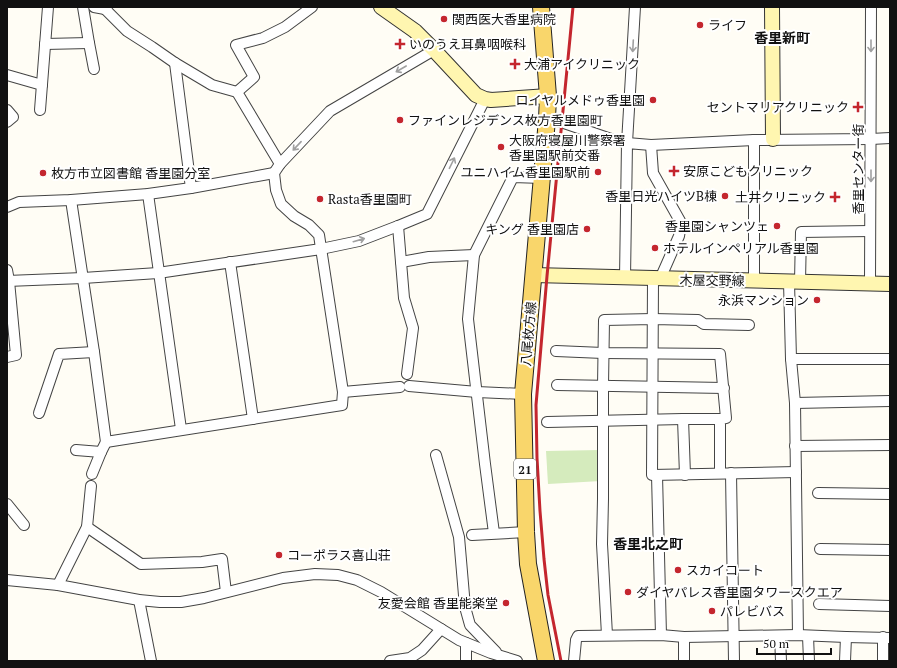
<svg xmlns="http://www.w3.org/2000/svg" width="897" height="668" viewBox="0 0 897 668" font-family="'PT Serif','Noto Sans JP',serif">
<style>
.green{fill:#d5ebbd}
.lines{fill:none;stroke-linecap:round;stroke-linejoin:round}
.street-casing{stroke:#444;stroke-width:12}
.secondary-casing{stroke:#333;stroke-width:16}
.primary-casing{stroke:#222;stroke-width:18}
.street{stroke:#fff;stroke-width:10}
.secondary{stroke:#fff6b0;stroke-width:14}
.primary{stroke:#f9d66b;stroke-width:16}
.rail{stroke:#c4262e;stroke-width:3}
.oneway{stroke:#a0a0a0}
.poi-dot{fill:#c4262e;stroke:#fff;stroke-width:1.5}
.labels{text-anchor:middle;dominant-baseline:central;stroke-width:4;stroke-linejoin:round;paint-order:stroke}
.shield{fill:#fff;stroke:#585858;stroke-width:1}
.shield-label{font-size:12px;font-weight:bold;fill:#111}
.poi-label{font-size:13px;fill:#111;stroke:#fff;text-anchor:start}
.street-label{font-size:13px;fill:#111;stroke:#fff}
.neighbourhood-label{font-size:14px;font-weight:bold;fill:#111;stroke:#fff}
</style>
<rect width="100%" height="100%" fill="#fffdf5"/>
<polygon class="green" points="600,450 601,481 548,484 546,451"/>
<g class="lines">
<g class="street-casing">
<g id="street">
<polyline points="83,7 89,43 94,69"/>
<polyline points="94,7 105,9"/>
<polyline points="107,7 105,9 127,31 152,47 175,63 212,85 237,92"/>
<polyline points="45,44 89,43"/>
<polyline points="175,63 191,188"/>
<polyline points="7,75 42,85"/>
<polyline points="7,110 13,117 7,122"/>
<polyline points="40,110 48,7"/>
<polyline points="547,119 561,122 608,138 627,143 635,7"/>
<polyline points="651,145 653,173 680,221 680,230 679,236 660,279"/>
<polyline points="280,164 237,92 254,77 236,45 263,38 285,27 312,7"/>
<polyline points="148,194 181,429"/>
<polyline points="71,200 94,352 106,442 342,405 343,392 319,235 309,225 294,216 281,204 276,190 274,173 280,164 330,111 434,50"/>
<polyline points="7,207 19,202 71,200 148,194 191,188 274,173"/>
<polyline points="398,226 404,298 413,328 407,374"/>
<polyline points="230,262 253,419"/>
<polyline points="401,262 429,257 474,255"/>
<polyline points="7,270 9,281 16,355 7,357"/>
<polyline points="625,278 627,143 651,145 754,140 871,139 890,138"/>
<polyline points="653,279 652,475 796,472"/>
<polyline points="7,281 83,278 158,273 321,249 359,241 398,226 427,214 485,99"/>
<polyline points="754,281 754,140"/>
<polyline points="789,282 791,359 795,403 798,635"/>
<polyline points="800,282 801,232 870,231"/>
<polyline points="870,283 871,7"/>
<polyline points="556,351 603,353 720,354 726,418 720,419 720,473"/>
<polyline points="791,359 890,359"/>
<polyline points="557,385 724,388"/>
<polyline points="409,386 477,392 523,394"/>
<polyline points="343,392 400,387"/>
<polyline points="795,403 890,401"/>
<polyline points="39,413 59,354 94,352"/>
<polyline points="683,419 685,475"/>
<polyline points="547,422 683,419 720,419"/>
<polyline points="795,446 890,445"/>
<polyline points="76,450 101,452"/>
<polyline points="436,455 459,537 465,607 470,625 496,652"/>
<polyline points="731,473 734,661"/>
<polyline points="92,474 101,452 106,442"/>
<polyline points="657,475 661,635"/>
<polyline points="818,493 890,494"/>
<polyline points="7,504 24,525"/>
<polyline points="87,527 141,564 202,562 222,559 226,592"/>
<polyline points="494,533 485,464 468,319 474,255 513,177 542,178"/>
<polyline points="472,535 526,532"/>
<polyline points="820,549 890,550"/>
<polyline points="7,580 58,585 139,600 160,602 181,602 204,598 283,578 315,574 338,575 357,580 381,592 459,640 491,653 517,661"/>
<polyline points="58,585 87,527 91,486"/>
<polyline points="139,600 151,661"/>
<polyline points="819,604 890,606"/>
<polyline points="607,635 602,544 603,499 603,386 604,320 653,319 698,320 704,324 749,325"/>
<polyline points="780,636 781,661"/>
<polyline points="808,636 809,661"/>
<polyline points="684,637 684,661"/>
<polyline points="883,637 883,661"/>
<polyline points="466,643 466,661"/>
<polyline points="390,661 410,658 422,650 441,629"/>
<polyline points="574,661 576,640 578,636 661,635 684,637 798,635 846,637 890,638"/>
<polyline points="845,661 846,637"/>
</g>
</g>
<g class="secondary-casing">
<g id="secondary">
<polyline points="381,7 415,31 434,50 476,95 485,99 491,100 548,96"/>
<polyline points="772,7 773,139"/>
<polyline points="533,275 890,284"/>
</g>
</g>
<g class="primary-casing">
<polyline id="primary" points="541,7 548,96 547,119 523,394 526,532 528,564 546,661"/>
</g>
<use href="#street" class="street"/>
<use href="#secondary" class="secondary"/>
<use href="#primary" class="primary"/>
<polyline class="rail" points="561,661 548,595 544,559 540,511 537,458 536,405 547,276 573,7"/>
</g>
<defs><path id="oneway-shaft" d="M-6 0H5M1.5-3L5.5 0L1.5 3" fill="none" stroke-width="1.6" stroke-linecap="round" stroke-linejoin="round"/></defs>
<g class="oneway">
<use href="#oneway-shaft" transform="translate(633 46) rotate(93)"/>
<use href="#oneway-shaft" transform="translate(871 46) rotate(90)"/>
<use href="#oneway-shaft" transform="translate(401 69) rotate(150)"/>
<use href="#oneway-shaft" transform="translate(297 146) rotate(133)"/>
<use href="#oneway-shaft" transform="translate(452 163) rotate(-64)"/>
<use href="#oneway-shaft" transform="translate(871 176) rotate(90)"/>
<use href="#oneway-shaft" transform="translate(359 240) rotate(-16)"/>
</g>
<g class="poi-dot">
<circle cx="444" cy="19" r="4"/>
<circle cx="700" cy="25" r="4"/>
<path d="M398 38h4v4h4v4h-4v4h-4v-4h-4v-4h4z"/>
<path d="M513 58h4v4h4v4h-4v4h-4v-4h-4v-4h4z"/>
<circle cx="653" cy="100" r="4"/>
<path d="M856 101h4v4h4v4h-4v4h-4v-4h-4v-4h4z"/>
<circle cx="400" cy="120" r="4"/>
<circle cx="501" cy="147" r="4"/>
<path d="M672 165h4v4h4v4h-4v4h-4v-4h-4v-4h4z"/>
<circle cx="598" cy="172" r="4"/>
<circle cx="43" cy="173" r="4"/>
<circle cx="725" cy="196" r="4"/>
<path d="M833 191h4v4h4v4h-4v4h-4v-4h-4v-4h4z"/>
<circle cx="320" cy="199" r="4"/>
<circle cx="777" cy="226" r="4"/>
<circle cx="587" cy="229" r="4"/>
<circle cx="655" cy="248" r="4"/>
<circle cx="817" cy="300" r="4"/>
<circle cx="279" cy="555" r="4"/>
<circle cx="678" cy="570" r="4"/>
<circle cx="628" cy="592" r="4"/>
<circle cx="506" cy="603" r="4"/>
<circle cx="712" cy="611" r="4"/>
</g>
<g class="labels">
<rect class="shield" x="514" y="459" width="22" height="20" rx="3"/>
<g class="shield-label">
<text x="525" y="469">21</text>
</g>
<g class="poi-label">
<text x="452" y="19">関西医大香里病院</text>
<text x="708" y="25">ライフ</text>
<text x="409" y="44">いのうえ耳鼻咽喉科</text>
<text x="524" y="64">大浦アイクリニック</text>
<text x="645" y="100" text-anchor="end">ロイヤルメドゥ香里園</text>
<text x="849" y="107" text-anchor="end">セントマリアクリニック</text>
<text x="408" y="120">ファインレジデンス枚方香里園町</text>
<text x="509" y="140">大阪府寝屋川警察署<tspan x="509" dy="15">香里園駅前交番</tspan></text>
<text x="683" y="171">安原こどもクリニック</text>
<text x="590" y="172" text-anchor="end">ユニハイム香里園駅前</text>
<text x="51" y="173">枚方市立図書館 香里園分室</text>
<text x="717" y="196" text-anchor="end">香里日光ハイツB棟</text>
<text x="826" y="197" text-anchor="end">土井クリニック</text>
<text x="328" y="199">Rasta香里園町</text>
<text x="769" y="226" text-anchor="end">香里園シャンツェ</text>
<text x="579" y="229" text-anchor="end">キング 香里園店</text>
<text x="663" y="248">ホテルインペリアル香里園</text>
<text x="809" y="300" text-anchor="end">永浜マンション</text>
<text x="287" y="555">コーポラス喜山荘</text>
<text x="686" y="570">スカイコート</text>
<text x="636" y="592">ダイヤパレス香里園タワースクエア</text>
<text x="498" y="603" text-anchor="end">友愛会館 香里能楽堂</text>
<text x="720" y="611">パレビバス</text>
</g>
<g class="street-label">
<text transform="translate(858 169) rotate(-90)">香里センター街</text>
<text transform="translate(712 280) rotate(1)">木屋交野線</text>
<text transform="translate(528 334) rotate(-85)">八尾枚方線</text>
</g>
<g class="neighbourhood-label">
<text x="782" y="37">香里新町</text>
<text x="648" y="543">香里北之町</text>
</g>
</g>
<rect width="897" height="668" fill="none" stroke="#111111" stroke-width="16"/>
<path d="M757 648v6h74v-6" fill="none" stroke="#111111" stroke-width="2"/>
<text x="763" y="648" font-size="12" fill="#111111" stroke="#ffffff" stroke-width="3" paint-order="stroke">50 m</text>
</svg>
